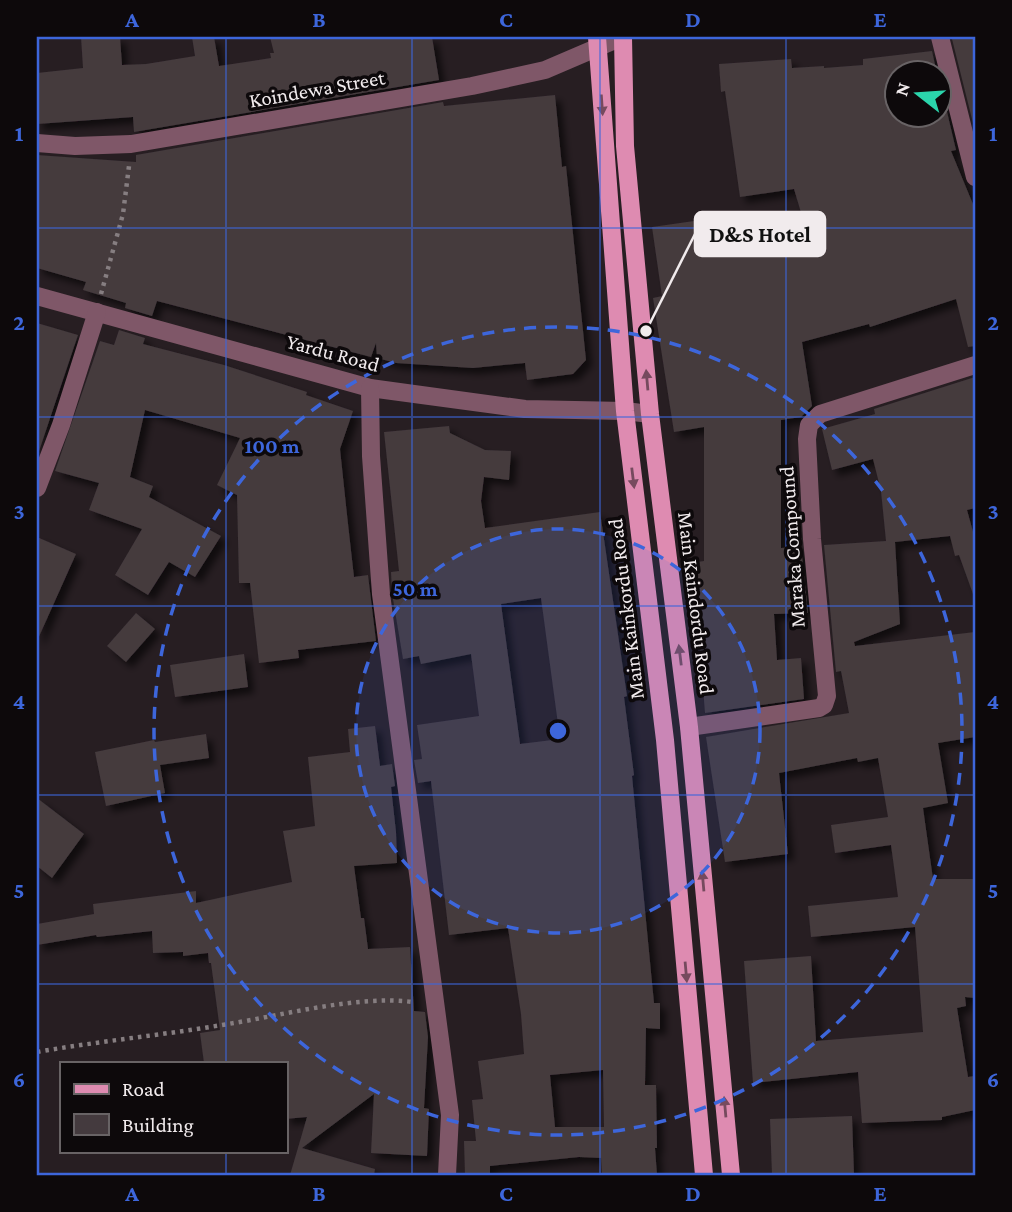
<svg xmlns="http://www.w3.org/2000/svg" width="1012" height="1212" viewBox="0 0 1012 1212" font-family="'Crimson Pro',serif">
<style>
.building{fill:#443a3e;fill-rule:evenodd;filter:url(#shadow)}
.lines{fill:none;stroke-linecap:round;stroke-linejoin:round}
.path{stroke:#867e81;stroke-width:4.5;stroke-dasharray:3.5 5;stroke-linecap:butt}
.minor{stroke:#7f5768;stroke-width:18}
.primary{stroke:#de8bb1;stroke-width:18}
.oneway{fill:#764a5e}
.grid{fill:none;stroke:#3d66db;stroke-width:2;stroke-opacity:0.55}
.ring{fill:none;stroke:#3d66db;stroke-width:3.5;stroke-dasharray:12 9}
.labels{text-anchor:middle;dominant-baseline:central;stroke-width:7;stroke-linejoin:round;paint-order:stroke}
.street-label{font-size:21px;fill:#f1ebed;stroke:#0d090b}
.centre{fill:#3d66db;stroke:#0d090b;stroke-width:3.5}
.ring-label{font-size:21px;text-anchor:middle;font-weight:bold;fill:#3d66db;stroke:#0d090b;stroke-width:7;stroke-linejoin:round;paint-order:stroke}
.leader{fill:none;stroke:#f1ebed;stroke-width:2.5}
.callout-dot{fill:#f1ebed;stroke:#0d090b;stroke-width:2.5}
.callout{fill:#f1ebed;stroke:#f1ebed;stroke-width:2.5}
.callout-label{font-size:23px;text-anchor:middle;font-weight:bold;fill:#111}
.neatline{fill:none;stroke:#3d66db;stroke-width:2.5}
.grid-label{font-size:23px;text-anchor:middle;font-weight:bold;fill:#3d66db}
</style>
<defs>
<filter id="shadow"><feDropShadow dx="6" dy="6" stdDeviation="3.5" flood-color="#0009"/></filter>
</defs>
<rect width="100%" height="100%" fill="#271e22"/>
<g class="building">
<polygon points="81,37 120,37 122,65 146,64 195,56 192,37 214,37 219,66 271,58 270,53 274,53 270,37 432,37 439,80 134,132 133,117 37,124 37,73 83,68"/>
<polygon points="975,37 975,131 952,39"/>
<polygon points="932,51 937,74 897,74 897,116 939,116 939,78 956,150 951,151 975,209 975,346 968,347 956,299 870,327 869,324 802,342 812,406 801,417 781,420 781,548 801,547 808,613 774,614 777,660 801,658 804,699 705,713 698,624 697,562 704,561 704,427 674,432 653,298 662,296 652,227 743,214 747,243 805,226 794,189 740,197 725,91 721,92 719,64 791,59 792,68 824,66 824,68 863,65 863,59"/>
<polygon points="555,95 562,167 566,166 586,360 573,374 527,380 525,363 473,368 396,363 377,358 376,343 371,357 157,301 152,316 125,308 126,303 83,290 86,282 37,268 37,155 136,162 136,155 443,102 444,106"/>
<polygon points="37,323 78,335 37,457"/>
<polygon points="119,330 145,338 143,344 224,365 307,392 306,395 353,411 340,449 348,524 354,577 368,575 376,641 298,650 299,658 259,663 250,583 239,583 237,495 217,485 240,438 145,410 130,477 153,486 149,497 221,536 195,577 169,562 148,595 115,575 142,529 89,510 99,483 55,471 100,341 114,345"/>
<polygon points="975,377 975,508 967,510 975,539 975,593 973,594 959,555 955,556 950,536 895,542 900,624 854,642 855,646 975,632 975,737 938,743 948,803 923,808 933,879 975,879 975,998 965,997 966,1006 957,1008 968,1077 975,1076 975,1110 942,1117 942,1120 862,1123 858,1072 753,1083 744,961 811,956 816,1041 923,1032 915,927 811,937 808,906 898,897 891,845 835,853 831,825 888,817 878,758 858,762 857,758 779,773 788,854 725,862 706,737 849,713 841,671 836,672 824,545 886,541 881,491 873,459 832,470 822,429 875,414 874,409"/>
<path d="M 449,426 L 450,433 L 485,450 L 511,451 L 509,480 L 484,477 L 481,501 L 485,528 L 600,512 L 627,696 L 624,697 L 634,775 L 632,776 L 654,1003 L 660,1003 L 660,1029 L 646,1028 L 645,1085 L 656,1085 L 657,1148 L 655,1148 L 657,1175 L 602,1175 L 601,1158 L 579,1157 L 490,1166 L 490,1175 L 465,1175 L 464,1141 L 476,1141 L 472,1100 L 483,1099 L 478,1061 L 524,1054 L 521,1014 L 508,928 L 449,935 L 431,781 L 418,783 L 414,760 L 422,759 L 417,725 L 479,716 L 471,654 L 421,664 L 419,656 L 403,659 L 392,593 L 391,572 L 399,571 L 384,432 ZM 541,598 L 560,739 L 520,744 L 501,604 ZM 603,1070 L 604,1127 L 555,1127 L 550,1075 Z"/>
<polygon points="37,537 76,554 37,641"/>
<polygon points="136,613 155,629 126,662 107,646"/>
<polygon points="244,654 248,687 175,697 170,665"/>
<polygon points="375,726 380,766 392,764 395,786 391,787 396,832 397,863 354,866 361,918 364,918 368,949 410,947 414,1011 425,1012 428,1037 424,1108 429,1109 427,1156 371,1153 374,1094 302,1148 375,1169 374,1175 290,1175 307,1117 285,1119 285,1063 204,1063 200,1033 220,1030 211,963 209,963 208,953 183,956 183,952 153,953 152,931 97,937 96,935 37,945 37,924 94,914 93,904 196,891 196,903 292,882 283,831 315,826 308,757 350,752 348,729"/>
<polygon points="206,734 209,758 160,765 165,793 106,806 95,752 154,740 155,742"/>
<polygon points="37,798 84,834 52,878 37,866"/>
<polygon points="852,1116 854,1175 772,1175 770,1119"/>
</g>
<g class="lines">
<g class="path">
<polyline points="101,294 123,214 129,166"/>
<path d="M 37,1052 C 100,1041 164,1035 228,1024 C 284,1015 357,995 413,1002"/>
</g>
<g class="minor">
<polyline points="940,37 975,177"/>
<polyline points="37,143 75,146 131,144 472,86 545,70 622,37"/>
<polyline points="37,296 370,388 525,409 625,411 650,414"/>
<polyline points="370,388 371,456 381,594 450,1115 447,1175"/>
<polyline points="37,488 61,425 97,312"/>
<polyline points="689,727 819,708 824,705 827,696 812,539 807,439 809,425 820,414 975,365"/>
</g>
<g class="primary">
<polyline points="597,37 625,411 665,740 704,1175"/>
<polyline points="623,37 625,146 650,414 689,727 731,1175"/>
</g>
</g>
<defs><path id="oneway-solid" d="M-6-.8H1V-3.2L6.5 0L1 3.2V.8H-6Z" transform="scale(1.75)"/></defs>
<g class="oneway">
<use href="#oneway-solid" transform="translate(602 105) rotate(86)"/>
<use href="#oneway-solid" transform="translate(647 380) rotate(-95)"/>
<use href="#oneway-solid" transform="translate(633 478) rotate(83)"/>
<use href="#oneway-solid" transform="translate(680 655) rotate(-97)"/>
<use href="#oneway-solid" transform="translate(703 881) rotate(-95)"/>
<use href="#oneway-solid" transform="translate(686 972) rotate(85)"/>
<use href="#oneway-solid" transform="translate(725 1107) rotate(-95)"/>
</g>
<path class="grid" d="M 226,37 L 226,1063M 412,37 L 412,1175M 600,37 L 600,1175M 786,37 L 786,1175M 37,228 L 975,228M 37,417 L 975,417M 37,606 L 975,606M 37,795 L 975,795M 37,984 L 975,984M 226,1151 L 226,1175"/>
<circle cx="558" cy="731" r="202" fill="#3d66db" fill-opacity=".12"/>
<g class="ring">
<circle cx="558" cy="731" r="202"/>
<circle cx="558" cy="731" r="404"/>
</g>
<g class="labels">
<g class="street-label">
<text transform="translate(317 89) rotate(-10)">Koindewa Street</text>
<text transform="translate(333 353) rotate(15)">Yardu Road</text>
<text transform="translate(792 547) rotate(-94)">Maraka Compound</text>
<text transform="translate(696 603) rotate(83)">Main Kaindordu Road</text>
<text transform="translate(626 609) rotate(-97)">Main Kainkordu Road</text>
</g>
</g>
<circle cx="558" cy="731" r="10" class="centre"/>
<g class="ring-label">
<text x="272" y="453">100 m</text>
<text x="415" y="596">50 m</text>
</g>
<path class="leader" d="M646 331L695 234"/>
<circle class="callout-dot" cx="646" cy="331" r="7"/>
<rect class="callout" x="695" y="212" width="130" height="44" rx="7"/>
<g class="callout-label">
<text x="760" y="242">D&amp;S Hotel</text>
</g>
<rect width="1012" height="1212" fill="none" stroke="#0d090b" stroke-width="77"/>
<rect x="60" y="1062" width="228" height="91" fill="#0d090b" stroke="#686365" stroke-width="2"/>
<rect x="74" y="1084" width="35" height="10" fill="#de8bb1" stroke="#686365" stroke-width="2"/>
<text x="122" y="1096" font-size="21" fill="#f1ebed">Road</text>
<rect x="74" y="1114" width="35" height="21" fill="#443a3e" stroke="#686365" stroke-width="2"/>
<text x="122" y="1132" font-size="21" fill="#f1ebed">Building</text>
<g transform="translate(918 94) rotate(287)"><circle r="33" fill="#0d090b" stroke="#686365" stroke-width="2"/>
<path d="M0-5L12 26L0 18L-12 26Z" fill="#2bd5ac"/>
<text y="-10" font-size="19" font-weight="bold" text-anchor="middle" fill="#f1ebed">N</text>
</g>
<rect x="38" y="38" width="936" height="1136" class="neatline"/>
<g class="grid-label">
<text x="132" y="27">A</text>
<text x="319" y="27">B</text>
<text x="506" y="27">C</text>
<text x="693" y="27">D</text>
<text x="880" y="27">E</text>
<text x="19" y="141">1</text>
<text x="993" y="141">1</text>
<text x="19" y="330">2</text>
<text x="993" y="330">2</text>
<text x="19" y="519">3</text>
<text x="993" y="519">3</text>
<text x="19" y="709">4</text>
<text x="993" y="709">4</text>
<text x="19" y="898">5</text>
<text x="993" y="898">5</text>
<text x="19" y="1087">6</text>
<text x="993" y="1087">6</text>
<text x="132" y="1201">A</text>
<text x="319" y="1201">B</text>
<text x="506" y="1201">C</text>
<text x="693" y="1201">D</text>
<text x="880" y="1201">E</text>
</g>
</svg>
